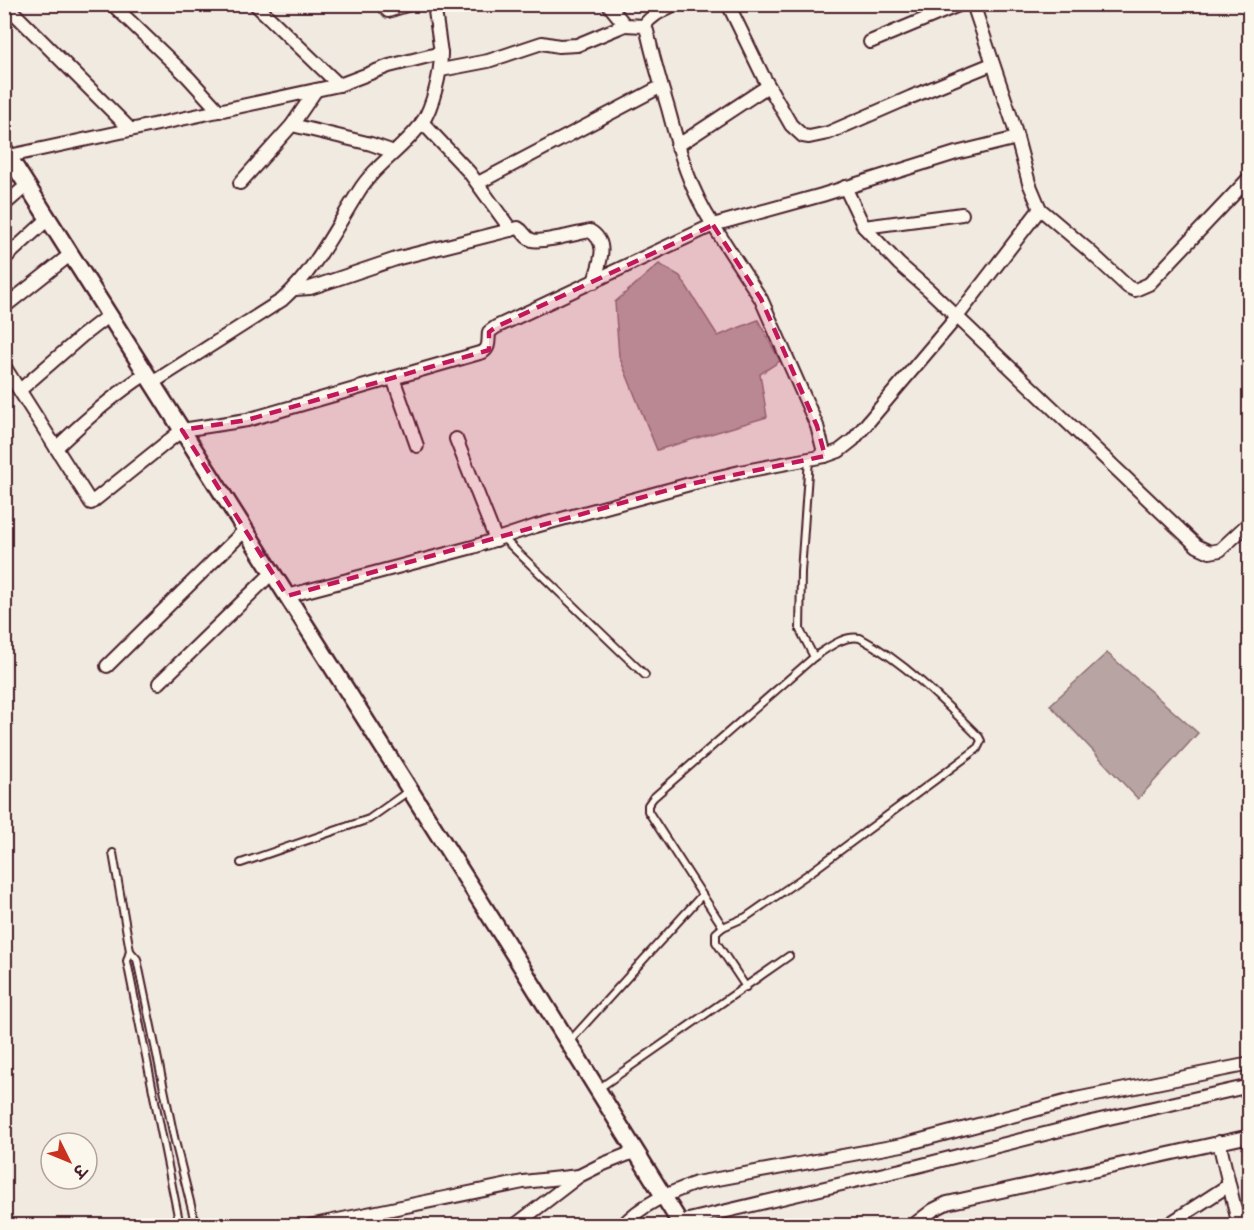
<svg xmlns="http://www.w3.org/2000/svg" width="1254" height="1230" viewBox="0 0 1254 1230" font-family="Delius,'Playpen Sans Deva',sans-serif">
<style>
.water{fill:#b8a4a2;stroke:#8c6f72;stroke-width:1.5}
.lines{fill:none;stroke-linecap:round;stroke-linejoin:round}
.service-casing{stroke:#4a1f2b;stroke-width:10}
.minor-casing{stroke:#4a1f2b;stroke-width:16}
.tertiary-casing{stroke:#4a1f2b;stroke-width:20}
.service{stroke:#fbf7ec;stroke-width:6}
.minor{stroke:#fbf7ec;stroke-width:12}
.tertiary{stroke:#fbf7ec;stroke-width:15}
.marked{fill:#c2185b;fill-opacity:0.2;stroke:#c2185b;stroke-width:4.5;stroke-dasharray:12 8;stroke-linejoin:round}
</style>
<rect width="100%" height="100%" fill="#f0eae0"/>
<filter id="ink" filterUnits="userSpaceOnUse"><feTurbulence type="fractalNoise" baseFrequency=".0167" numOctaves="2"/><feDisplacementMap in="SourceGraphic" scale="12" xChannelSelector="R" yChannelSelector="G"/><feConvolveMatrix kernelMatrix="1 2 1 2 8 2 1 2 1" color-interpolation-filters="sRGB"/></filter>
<g filter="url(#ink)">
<g class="water">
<polygon points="659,264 680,276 718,336 758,320 780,361 760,374 767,417 657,450 619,356 615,302"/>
<polygon points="1107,653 1198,733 1138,799 1050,705"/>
</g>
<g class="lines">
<g class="service-casing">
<g id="service">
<polyline points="503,538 645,675"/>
<polyline points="113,853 130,951 127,961 180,1226"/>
<polyline points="241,863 369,819 410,790"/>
<polyline points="723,927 648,811 648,805 653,798 814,657 800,630 801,572 809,459"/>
<polyline points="130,951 137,959 174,1137 196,1226"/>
<path d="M 746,987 L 716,942 L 716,933 L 723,927 L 746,917 L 811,872 L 977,749 L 981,741 L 979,737 C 943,701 905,662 860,638 C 843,635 828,648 814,657"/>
<polyline points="569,1042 702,895"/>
<polyline points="598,1089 789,956"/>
</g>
</g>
<g class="minor-casing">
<g id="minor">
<polyline points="5,4 130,129"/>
<polyline points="112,4 188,77 219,111"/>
<polyline points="382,4 388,11 410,4"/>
<polyline points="434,4 441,53"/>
<polyline points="728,4 763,76 791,125 803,136 809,137 828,133 911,97 992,64"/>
<polyline points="973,4 1013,123 1029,183 1040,209 1087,249 1128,287 1135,290 1149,284 1250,177"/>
<path d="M 644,26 C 651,15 664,10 675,4"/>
<polyline points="870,42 961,4"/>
<polyline points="441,70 488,61 542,43 559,46 577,45 625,25"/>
<polyline points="422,122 469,172 511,230"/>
<polyline points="292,125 371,144 394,152"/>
<polyline points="677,146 768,86"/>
<polyline points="9,156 339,85 255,4"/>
<polyline points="240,183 292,125 316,90"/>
<polyline points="478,183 660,87"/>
<polyline points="845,187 864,227 899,264 929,290 1197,546 1210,552 1220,550 1250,522"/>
<polyline points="4,205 26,186"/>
<polyline points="864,227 962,214"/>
<polyline points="4,259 48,219"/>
<path d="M 295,289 L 310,288 L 399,258 L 518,228 C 524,231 525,238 532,240 C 540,243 580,233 590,231 C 610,243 599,264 594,282"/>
<polyline points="4,307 71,254"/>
<path d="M 4,366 L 91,503 L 182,430 L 247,420 L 483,352 C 490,347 488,341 489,332 L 496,327 L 713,225 C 688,186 680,153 668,108 C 660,82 653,57 647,31 L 644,26 L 625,25 L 608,4"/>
<polyline points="393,378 417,446"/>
<path d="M 152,383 L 282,300 C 315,271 336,227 359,191 C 375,165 404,148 422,123 C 433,106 441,73 441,53 L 389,66 L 339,85"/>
<polyline points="20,390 82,336 109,315"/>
<polyline points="456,439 496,540"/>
<path d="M 56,448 C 84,421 113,395 146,374"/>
<polyline points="825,456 817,426 761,299 713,225 822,195 956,153 1017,138"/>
<polyline points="287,596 473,547 536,526 690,484 740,472 825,456 839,451 853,440 956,318 1040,209"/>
<polyline points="107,666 245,530"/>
<polyline points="159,683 272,573"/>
<polyline points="1219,1142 1239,1226"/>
<polyline points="680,1222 918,1166 1100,1120 1250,1086"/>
<polyline points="309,1226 523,1182 579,1176"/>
<polyline points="514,1226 579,1176 601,1165 636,1151"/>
<path d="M 622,1226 C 643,1203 668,1194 696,1183 L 902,1145 L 1076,1099 L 1250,1064"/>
<polyline points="912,1226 933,1210 947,1203 1250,1136"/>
<polyline points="1166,1226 1229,1185"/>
</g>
</g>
<g class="tertiary-casing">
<polyline id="tertiary" points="4,149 505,940 682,1226"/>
</g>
<use href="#service" class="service"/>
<use href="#minor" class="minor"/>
<use href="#tertiary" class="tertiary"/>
</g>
</g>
<path class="marked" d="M 713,225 L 761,299 L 817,426 L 825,456 L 690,484 L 287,596 L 182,430 L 247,420 L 489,350 L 489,332 L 496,327 Z"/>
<rect width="1254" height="1230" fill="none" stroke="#fbf7ec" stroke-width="24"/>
<rect x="12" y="12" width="1230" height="1206" fill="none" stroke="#4a1f2b" stroke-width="2" filter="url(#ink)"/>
<g transform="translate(69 1161) rotate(133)"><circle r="28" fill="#fbf7ec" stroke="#b4a19f" stroke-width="1.5"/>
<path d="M0-4.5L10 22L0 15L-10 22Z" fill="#c8321e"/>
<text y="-9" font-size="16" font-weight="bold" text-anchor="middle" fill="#4a1f2b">उ</text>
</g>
</svg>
